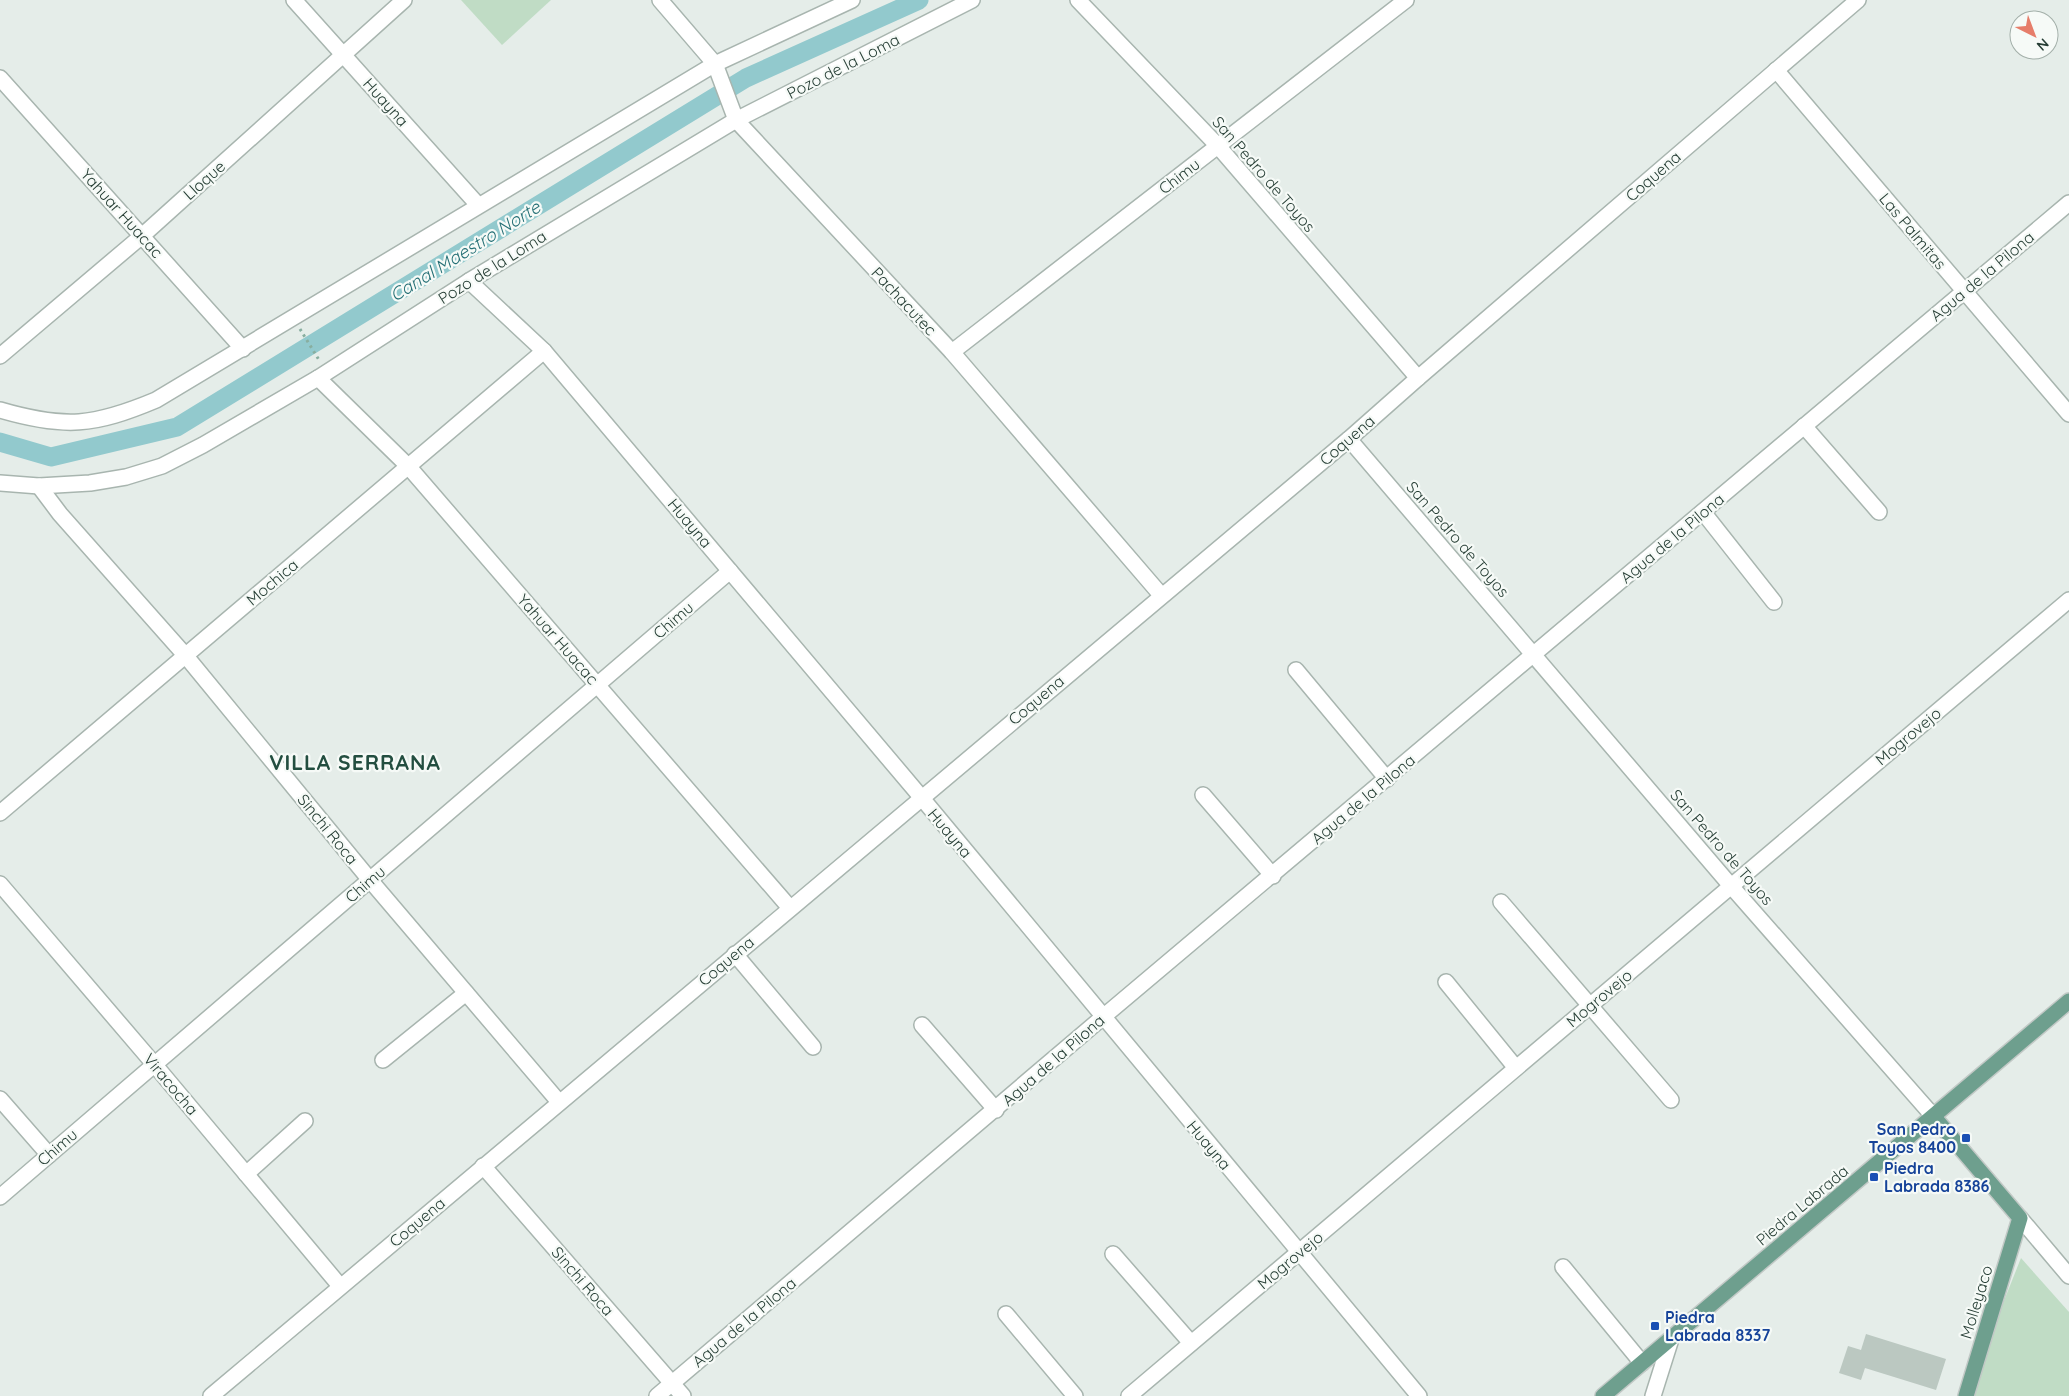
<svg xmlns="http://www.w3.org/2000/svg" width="2069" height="1396" viewBox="0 0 2069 1396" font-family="Quicksand,sans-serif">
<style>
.green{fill:#c0dcc5}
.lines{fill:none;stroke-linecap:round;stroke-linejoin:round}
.canal{stroke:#92c9cd;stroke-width:19}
.building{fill:#bbc8c1}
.minor-casing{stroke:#a8b5af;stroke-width:18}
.major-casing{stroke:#c2c9c6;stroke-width:18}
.path{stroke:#88ae9f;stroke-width:3;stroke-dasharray:2.5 4;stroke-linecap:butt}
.minor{stroke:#fff;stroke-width:15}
.major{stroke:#6e9f8e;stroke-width:15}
.transit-dot{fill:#1a4fb4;stroke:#f6faf7;stroke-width:2}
.labels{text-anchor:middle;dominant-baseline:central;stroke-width:4.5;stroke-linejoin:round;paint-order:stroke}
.street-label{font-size:16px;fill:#263e35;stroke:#f6faf7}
.transit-label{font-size:16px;font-weight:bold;fill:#164399;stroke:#f6faf7;text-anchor:start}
.water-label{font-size:18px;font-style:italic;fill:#246f75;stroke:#f6faf7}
.district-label{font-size:21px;font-weight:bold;letter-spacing:1px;fill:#234e40;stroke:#f6faf7}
</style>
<rect width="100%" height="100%" fill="#e5ede9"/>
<g class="green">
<polygon points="461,0 551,0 502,45"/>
<polygon points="2021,1258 2069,1312 2069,1396 1966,1396"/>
</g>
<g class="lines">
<polyline class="canal" points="0,442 51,457 177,427 746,78 919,0"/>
</g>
<polygon class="building" points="1866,1334 1946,1359 1936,1390 1865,1368 1861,1380 1839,1373 1848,1346 1861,1350"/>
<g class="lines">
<g class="minor-casing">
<g id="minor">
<polyline points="294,0 478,205"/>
<polyline points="660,0 715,64 736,120 952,352 1161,595"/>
<polyline points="1078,0 1218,146 1418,378"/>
<polyline points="1776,70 2069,414"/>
<polyline points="0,78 243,349"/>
<polyline points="469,281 544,351 921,797 1419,1396"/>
<polyline points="952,352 1406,0"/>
<polyline points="0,356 143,235 404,0"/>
<polyline points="318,378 408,466 790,908"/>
<path d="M 0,410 C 65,429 94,426 156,400 L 715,64 L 852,0"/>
<polyline points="1804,426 1879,512"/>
<polyline points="1349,439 1731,886 1934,1117"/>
<polyline points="0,483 39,486 90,483 126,477 162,466 203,445 318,378 469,281 736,120 972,0"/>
<polyline points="39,486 60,514 185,655 370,880 559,1102"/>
<polyline points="1703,512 1774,602"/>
<polyline points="1296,670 1387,779"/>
<polyline points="1203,795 1273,876"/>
<polyline points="0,813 544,351"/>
<polyline points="0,884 154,1064 340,1286"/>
<polyline points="1501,902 1671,1100"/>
<polyline points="735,954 813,1047"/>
<polyline points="1446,982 1516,1068"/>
<polyline points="922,1025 996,1110"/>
<polyline points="383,1060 466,993"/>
<polyline points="0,1099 49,1155"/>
<polyline points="483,1166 683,1396"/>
<polyline points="246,1174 305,1121"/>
<polyline points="0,1197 730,571"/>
<polyline points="2020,1218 2069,1276"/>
<polyline points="1113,1254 1191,1343"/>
<polyline points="1563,1267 1642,1363"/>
<polyline points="1006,1314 1075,1396"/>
<polyline points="211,1396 1349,439 1418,378 1858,0"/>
<polyline points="657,1396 1103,1017 2069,203"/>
<polyline points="1129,1396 2069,600"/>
<polyline points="1653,1396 1671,1339"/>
</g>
</g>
<g class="major-casing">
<g id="major">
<polyline points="1934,1117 2020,1218 1966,1396"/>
<polyline points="1603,1396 2069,1001"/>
</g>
</g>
<polyline class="path" points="300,329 319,360"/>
<use href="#minor" class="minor"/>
<use href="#major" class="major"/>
</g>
<g class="transit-dot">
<rect x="1961" y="1133" width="10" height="10" rx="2.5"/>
<rect x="1869" y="1172" width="10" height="10" rx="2.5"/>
<rect x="1650" y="1321" width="10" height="10" rx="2.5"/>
</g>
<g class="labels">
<g class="street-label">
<text transform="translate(843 66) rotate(-27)">Pozo de la Loma</text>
<text transform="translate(386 102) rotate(48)">Huayna</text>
<text transform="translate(1264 174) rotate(49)">San Pedro de Toyos</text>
<text transform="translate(1179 176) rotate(-38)">Chimu</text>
<text transform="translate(1653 176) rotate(-41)">Coquena</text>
<text transform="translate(204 180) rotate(-42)">Lloque</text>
<text transform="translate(122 213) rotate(48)">Yahuar Huacac</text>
<text transform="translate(1913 231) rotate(50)">Las Palmitas</text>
<text transform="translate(492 267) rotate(-32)">Pozo de la Loma</text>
<text transform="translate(1982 276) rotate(-40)">Agua de la Pilona</text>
<text transform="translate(904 301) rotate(47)">Pachacutec</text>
<text transform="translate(1347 440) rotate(-41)">Coquena</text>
<text transform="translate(690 523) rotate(50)">Huayna</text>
<text transform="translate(1672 538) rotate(-40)">Agua de la Pilona</text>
<text transform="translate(1458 539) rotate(49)">San Pedro de Toyos</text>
<text transform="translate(272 582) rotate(-40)">Mochica</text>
<text transform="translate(673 620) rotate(-41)">Chimu</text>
<text transform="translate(558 639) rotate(49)">Yahuar Huacac</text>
<text transform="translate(1036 700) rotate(-40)">Coquena</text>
<text transform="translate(1908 736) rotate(-40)">Mogrovejo</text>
<text transform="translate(1363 799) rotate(-40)">Agua de la Pilona</text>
<text transform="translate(328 829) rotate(51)">Sinchi Roca</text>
<text transform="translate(950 833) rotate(50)">Huayna</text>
<text transform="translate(1722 847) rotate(49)">San Pedro de Toyos</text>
<text transform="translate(365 884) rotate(-41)">Chimu</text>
<text transform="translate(726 961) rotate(-40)">Coquena</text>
<text transform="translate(1599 998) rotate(-40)">Mogrovejo</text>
<text transform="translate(1053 1060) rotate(-41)">Agua de la Pilona</text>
<text transform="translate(171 1084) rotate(50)">Viracocha</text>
<text transform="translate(1209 1145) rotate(50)">Huayna</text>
<text transform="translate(57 1147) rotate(-41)">Chimu</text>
<text transform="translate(1802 1205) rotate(-40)">Piedra Labrada</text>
<text transform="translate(417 1222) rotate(-40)">Coquena</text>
<text transform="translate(1290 1260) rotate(-40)">Mogrovejo</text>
<text transform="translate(583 1281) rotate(49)">Sinchi Roca</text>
<text transform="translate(1976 1302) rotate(-73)">Molleyaco</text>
<text transform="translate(744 1322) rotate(-40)">Agua de la Pilona</text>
</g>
<g class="transit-label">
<text x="1956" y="1129" text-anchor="end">San Pedro<tspan x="1956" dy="18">Toyos 8400</tspan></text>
<text x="1884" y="1168">Piedra<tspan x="1884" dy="18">Labrada 8386</tspan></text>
<text x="1665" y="1317">Piedra<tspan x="1665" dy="18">Labrada 8337</tspan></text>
</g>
<g class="water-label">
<text transform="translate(465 251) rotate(-32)">Canal Maestro Norte</text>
</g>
<g class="district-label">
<text x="355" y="762">VILLA SERRANA</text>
</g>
</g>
<g transform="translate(2034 35) rotate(138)"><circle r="24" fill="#f6faf7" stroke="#a3afa9"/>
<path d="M0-4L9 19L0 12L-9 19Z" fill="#e67d6a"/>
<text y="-8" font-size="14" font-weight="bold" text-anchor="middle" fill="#263e35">N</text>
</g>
</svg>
